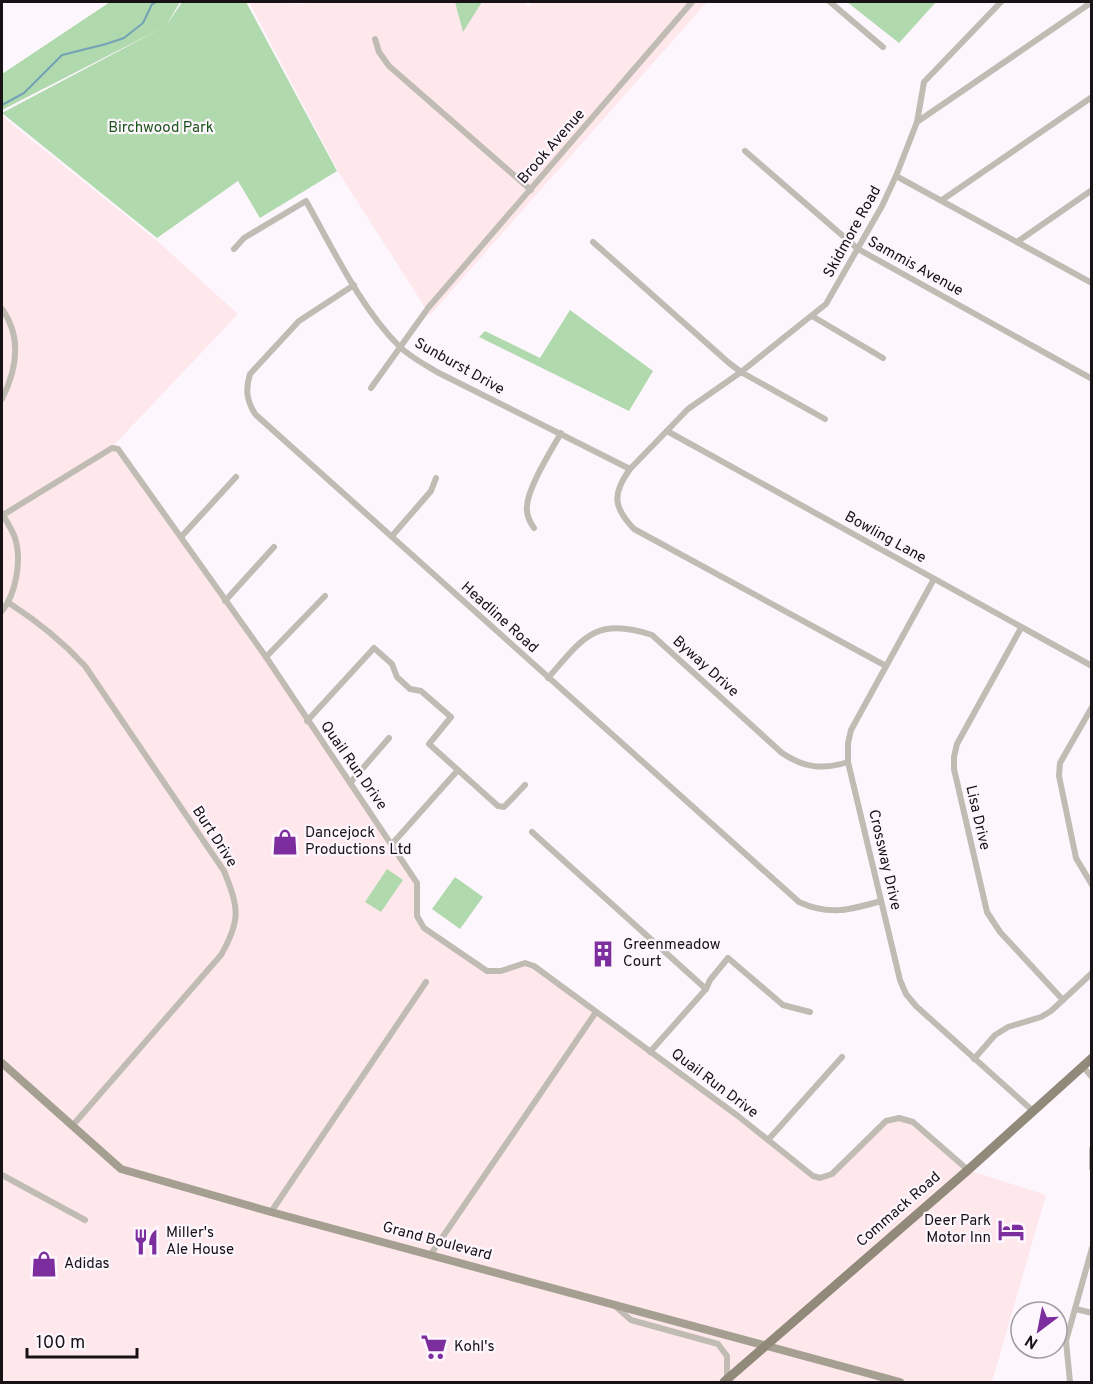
<svg xmlns="http://www.w3.org/2000/svg" width="1093" height="1384" viewBox="0 0 1093 1384" font-family="Overpass,sans-serif">
<style>
.industrial{fill:#fee8ec}
.green{fill:#b0d9ad}
.lines{fill:none;stroke-linecap:round;stroke-linejoin:round}
.stream{stroke:#74a2b6;stroke-width:2}
.street{stroke:#c0bcb3;stroke-width:6}
.secondary{stroke:#a49f91;stroke-width:8}
.primary{stroke:#918979;stroke-width:9}
.labels{text-anchor:middle;dominant-baseline:central;stroke-width:4.5;stroke-linejoin:round;paint-order:stroke}
.park-label{font-size:15px;fill:#1c551b;stroke:#fdf6fd}
.street-label{font-size:15px;fill:#181217;stroke:#fdf6fd}
.poi-label{font-size:15px;fill:#181217;stroke:#fdf6fd;text-anchor:start}
</style>
<rect width="100%" height="100%" fill="#fdf6fd"/>
<g class="industrial">
<polygon points="249,2 305,4 308,2 455,2 463,31 482,2 523,2 529,6 533,2 707,2 430,315 339,173"/>
<polygon points="2,116 156,240 238,314 112,447 118,449 181,537 417,883 419,921 487,971 530,964 813,1176 826,1177 886,1121 899,1118 913,1122 968,1170 1046,1195 992,1382 2,1382"/>
</g>
<g class="green">
<polygon points="110,2 180,2 166,26 182,2 246,2 337,171 260,218 238,181 157,238 2,113 164,27 2,110 2,74"/>
<polygon points="455,2 482,2 463,32"/>
<polygon points="847,2 936,2 899,43"/>
<polygon points="570,310 653,371 629,411 479,337 485,331 540,358"/>
<polygon points="387,869 403,880 381,912 365,902"/>
<polygon points="455,877 483,897 460,929 432,909"/>
</g>
<g class="lines">
<polyline class="stream" points="2,105 24,93 62,55 106,44 124,38 143,23 152,4 156,2"/>
<g class="street">
<polyline points="830,2 883,47"/>
<polyline points="375,39 379,52 389,66 531,190"/>
<polyline points="917,122 1092,2"/>
<polyline points="745,151 858,249 1092,379"/>
<polyline points="896,176 1092,283"/>
<polyline points="942,200 1092,97"/>
<polyline points="593,242 729,363 741,372 825,419"/>
<polyline points="1017,242 1092,190"/>
<path d="M 234,249 L 244,238 L 306,201 C 333,249 360,307 399,346 C 410,357 424,364 437,372 L 630,469"/>
<path d="M 354,285 L 299,321 L 250,374 C 245,390 247,401 255,414 L 799,902 C 829,916 850,910 881,901"/>
<polyline points="428,308 692,2"/>
<path d="M 2,309 C 22,337 17,369 2,399"/>
<polyline points="812,316 883,358"/>
<polyline points="371,388 426,311"/>
<polyline points="667,431 1092,666"/>
<polyline points="3,515 112,448 118,449 266,657 417,883 417,916 424,928 487,971 501,971 525,963 534,966 738,1116 813,1176 820,1178 832,1174 886,1121 899,1118 913,1122 968,1170"/>
<path d="M 534,528 C 529,521 526,515 527,506 C 528,487 551,451 561,433"/>
<polyline points="392,536 431,491 436,478"/>
<polyline points="181,537 236,477"/>
<polyline points="934,579 851,730 848,743 848,762 900,980 906,994 916,1006 1033,1111"/>
<polyline points="225,601 274,547"/>
<path d="M 9,603 C 37,621 62,641 85,666 L 224,871 C 239,908 241,920 221,955 L 73,1125"/>
<path d="M 2,611 C 16,594 22,560 15,538 C 12,529 6,521 2,513"/>
<polyline points="1021,628 957,744 954,757 954,769 987,912 1000,932 1063,1000"/>
<polyline points="266,657 325,596"/>
<path d="M 886,666 L 634,529 C 613,507 612,494 630,469 L 688,409 L 741,372 L 826,304 L 882,206 L 896,176 L 917,122 L 924,82 L 1001,2"/>
<path d="M 548,678 C 583,638 595,616 652,635 L 782,753 C 804,768 823,770 848,762"/>
<polyline points="1092,707 1060,763 1059,776 1076,858 1092,885"/>
<polyline points="307,721 374,648 392,664 397,677 410,689 421,691 451,717 429,744 498,806 504,807 525,785"/>
<polyline points="350,783 389,738"/>
<polyline points="532,832 706,989"/>
<polyline points="392,844 458,770"/>
<polyline points="650,1052 706,989 710,980 728,958 783,1005 810,1012"/>
<polyline points="974,1059 995,1035 1008,1027 1041,1017 1051,1011 1092,973"/>
<polyline points="1083,1067 1092,1077"/>
<polyline points="768,1140 842,1057"/>
<polyline points="1092,1149 1092,1168"/>
<polyline points="2,1175 85,1220"/>
<polyline points="271,1212 426,982"/>
<polyline points="431,1254 596,1012"/>
<polyline points="614,1305 631,1320 718,1344 727,1356 727,1380"/>
<polyline points="1076,1309 1092,1313"/>
<polyline points="1070,1382 1066,1341 1092,1248"/>
</g>
<polyline class="secondary" points="2,1063 121,1169 271,1212 900,1382"/>
<polyline class="primary" points="724,1382 968,1170 1092,1058"/>
</g>
<defs>
<g id="shop-bare" transform="scale(2.07)"><path d="M-5-2.5h2.3a2.7 3.5 0 0 1 5.4 0H5L5.5 6h-11ZM-1.5-2.5h3a1.5 2.3 0 0 0-3 0Z" fill="#7c2d9e" stroke="#fdf6fd" stroke-width="2.5" paint-order="stroke"/></g>
<g id="building-bare" transform="scale(2.07)"><path d="M-4-6H4V6H1V3H-1V6H-4ZM-2.5-4.3h1.7v1.8h-1.7ZM.8-4.3h1.7v1.8H.8ZM-2.5-1h1.7V.8h-1.7ZM.8-1h1.7V.8H.8Z" fill="#7c2d9e" stroke="#fdf6fd" stroke-width="2.5" paint-order="stroke"/></g>
<g id="hotel-bare" transform="scale(2.07)"><path d="M-6-4.5h1.5V1H6V5H4.5V3h-9V5H-6ZM-4 0a1.8 1.8 0 1 1 3.6 0ZM.5 0V-2.5h3Q6-2.5 6 0Z" fill="#7c2d9e" stroke="#fdf6fd" stroke-width="2.5" paint-order="stroke"/></g>
<g id="restaurant-bare" transform="scale(2.07)"><path d="M-5-6h1v4h1v-4h1v4h1v-4h1v5L-1.5 .5V6h-2V.5L-5-1ZM5-6V6H3V1.5H1.5Q1.5-4 5-6Z" fill="#7c2d9e" stroke="#fdf6fd" stroke-width="2.5" paint-order="stroke"/></g>
<g id="supermarket-bare" transform="scale(2.07)"><path d="M-6-5.5h2.5l.6 2H6L4.5 2H-2.5L-4.4-4H-6ZM-1.5 3.2a1.3 1.3 0 1 0 .1 0ZM3 3.2a1.3 1.3 0 1 0 .1 0Z" fill="#7c2d9e" stroke="#fdf6fd" stroke-width="2.5" paint-order="stroke"/></g>
</defs>
<g fill-rule="evenodd">
<use href="#shop-bare" x="285" y="842"/>
<use href="#building-bare" x="603" y="954"/>
<use href="#hotel-bare" x="1011" y="1230"/>
<use href="#restaurant-bare" x="146" y="1242"/>
<use href="#shop-bare" x="44" y="1264"/>
<use href="#supermarket-bare" x="434" y="1347"/>
</g>
<g class="labels">
<g class="park-label">
<text x="161" y="128">Birchwood Park</text>
</g>
<g class="street-label">
<text transform="translate(552 147) rotate(-49)">Brook Avenue</text>
<text transform="translate(853 232) rotate(-61)">Skidmore Road</text>
<text transform="translate(915 267) rotate(29)">Sammis Avenue</text>
<text transform="translate(459 367) rotate(29)">Sunburst Drive</text>
<text transform="translate(885 538) rotate(29)">Bowling Lane</text>
<text transform="translate(499 618) rotate(42)">Headline Road</text>
<text transform="translate(705 667) rotate(42)">Byway Drive</text>
<text transform="translate(353 766) rotate(55)">Quail Run Drive</text>
<text transform="translate(977 818) rotate(77)">Lisa Drive</text>
<text transform="translate(214 837) rotate(57)">Burt Drive</text>
<text transform="translate(884 860) rotate(77)">Crossway Drive</text>
<text transform="translate(714 1084) rotate(37)">Quail Run Drive</text>
<text transform="translate(899 1210) rotate(-41)">Commack Road</text>
<text transform="translate(437 1242) rotate(15)">Grand Boulevard</text>
</g>
<g class="poi-label">
<text x="305" y="833">Dancejock<tspan x="305" dy="17">Productions Ltd</tspan></text>
<text x="623" y="945">Greenmeadow<tspan x="623" dy="17">Court</tspan></text>
<text x="991" y="1221" text-anchor="end">Deer Park<tspan x="991" dy="17">Motor Inn</tspan></text>
<text x="166" y="1233">Miller's<tspan x="166" dy="17">Ale House</tspan></text>
<text x="64" y="1264">Adidas</text>
<text x="454" y="1347">Kohl's</text>
</g>
</g>
<rect width="1093" height="1384" fill="none" stroke="#181217" stroke-width="6"/>
<g transform="translate(1039 1330) rotate(212)"><circle r="28" fill="#fdf6fd" stroke="#a19ba1" stroke-width="1.5"/>
<path d="M0-4.5L10 22L0 15L-10 22Z" fill="#7c2d9e"/>
<text y="-9" font-size="16" font-weight="bold" text-anchor="middle" fill="#181217">N</text>
</g>
<path d="M27 1348v9h110v-9" fill="none" stroke="#181217" stroke-width="3"/>
<text x="36" y="1348" font-size="18" fill="#181217" stroke="#fdf6fd" stroke-width="4.5" paint-order="stroke">100 m</text>
</svg>
